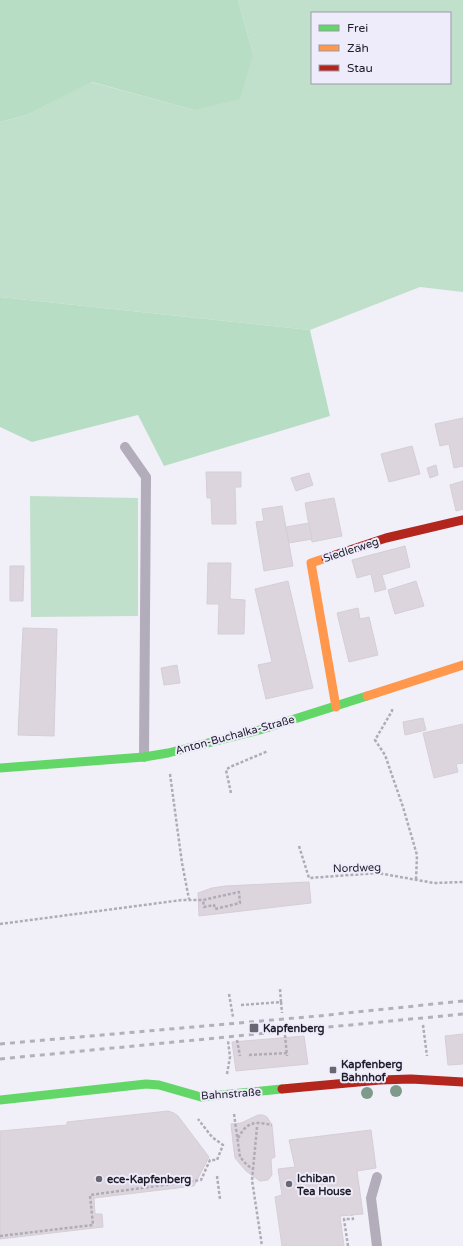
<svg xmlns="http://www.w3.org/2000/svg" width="463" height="1246" viewBox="0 0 463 1246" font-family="'Varela Round',sans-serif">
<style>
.green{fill:#c0e0cb;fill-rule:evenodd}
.forest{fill:#b7dec4}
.building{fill:#dcd5dd;stroke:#d6ced6}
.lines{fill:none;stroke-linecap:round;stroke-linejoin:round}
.path{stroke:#b0acb7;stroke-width:2.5;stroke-dasharray:3 2;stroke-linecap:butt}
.lane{stroke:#b3acbb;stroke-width:10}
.fast{stroke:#63d668;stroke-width:9}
.slow{stroke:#ff974d;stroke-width:9}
.jam{stroke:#b3261e;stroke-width:9}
.rail{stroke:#b4b0bb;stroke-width:3;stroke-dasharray:5 5;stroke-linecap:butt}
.tree{fill:#7e9a8a}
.poi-dot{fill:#686772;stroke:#eeecfb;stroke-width:1.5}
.labels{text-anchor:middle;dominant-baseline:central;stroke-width:4;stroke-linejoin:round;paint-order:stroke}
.street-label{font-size:11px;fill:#1f1d2a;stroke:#eeecfb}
.poi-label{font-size:11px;font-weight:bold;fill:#1f1d2a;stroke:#eeecfb;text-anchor:start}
</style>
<rect width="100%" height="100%" fill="#f1f0f8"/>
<g class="green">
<path d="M 238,0 L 463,0 L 463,292 L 420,287 L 310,330 L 0,297 L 0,122 L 27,115 L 91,82 L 194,110 L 253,54 ZM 312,13 L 450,13 L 450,83 L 312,83 Z"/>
<polygon points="30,496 138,498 138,616 31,617"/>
</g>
<g class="forest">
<polygon points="0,0 238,0 253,54 240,99 194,110 92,82 27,115 0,122"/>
<polygon points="0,297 310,330 330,416 164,466 138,415 32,442 0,427"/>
</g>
<g class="building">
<polygon points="463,418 463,466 454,468 449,444 440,446 435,424"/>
<polygon points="412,446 420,474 389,482 381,454"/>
<polygon points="436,465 438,475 430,478 427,468"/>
<polygon points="206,472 241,472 241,487 235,487 236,524 212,524 211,498 207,498"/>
<polygon points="309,473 313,485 296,491 291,478"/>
<polygon points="463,481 463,509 456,511 450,485"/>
<polygon points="334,498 342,536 312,542 305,503"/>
<polygon points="282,506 293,566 264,571 256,522 264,521 262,509"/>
<polygon points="309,523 312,539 289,543 286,527"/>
<polygon points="405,546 410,567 382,575 386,589 375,592 371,574 357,578 352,560"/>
<polygon points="208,563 231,563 230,599 245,600 244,634 218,634 219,604 207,604"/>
<polygon points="10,566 24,566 23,601 10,601"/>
<polygon points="288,581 313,688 266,699 258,665 272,662 255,589"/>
<polygon points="416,581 424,606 395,614 388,590"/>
<polygon points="358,608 360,619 369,617 378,655 349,662 337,613"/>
<polygon points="23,628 57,629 54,736 18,735"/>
<polygon points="177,665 180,683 164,685 161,668"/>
<polygon points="423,718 426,730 405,735 403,722"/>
<polygon points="463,724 463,763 456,764 458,772 434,778 423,733"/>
<polygon points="309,882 311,903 199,916 198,893 212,888 225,886"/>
<polygon points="463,1034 463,1064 448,1065 445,1036"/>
<polygon points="304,1036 308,1064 236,1071 232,1042"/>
<polygon points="168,1111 174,1113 178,1116 209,1157 194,1186 94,1198 95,1214 102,1214 103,1227 0,1239 0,1131 67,1125 67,1122"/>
<polygon points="258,1115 263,1115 267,1117 272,1125 275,1157 271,1159 272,1175 268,1180 260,1181 246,1171 235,1158 233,1143 231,1124 241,1123"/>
<polygon points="371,1130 376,1168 357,1171 363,1214 340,1216 344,1246 282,1246 275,1197 282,1195 278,1169 295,1167 289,1140"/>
</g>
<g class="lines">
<g class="path">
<polyline points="392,709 392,711 375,740 385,755 403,807 417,855 416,880"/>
<polyline points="170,774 182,863 189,899"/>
<polyline points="231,793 226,770 230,767 268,751"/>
<polyline points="299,846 309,878 378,873 434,883 463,882"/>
<polyline points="0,924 182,900 203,900 239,892 240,903 215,909 214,905 204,907 203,900"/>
<polyline points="229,994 233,1017"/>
<polyline points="281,1002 282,1013"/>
<polyline points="241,1005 281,1002 280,989"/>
<polyline points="423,1025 427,1056"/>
<polyline points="285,1035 287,1056"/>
<polyline points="237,1040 240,1056"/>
<polyline points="249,1055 287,1053"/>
<polyline points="227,1074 230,1057 228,1041"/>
<polyline points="234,1114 240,1157 247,1165 253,1169"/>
<polyline points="257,1127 252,1180 262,1246"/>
<path d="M 238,1138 C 247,1122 254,1121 272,1125"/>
<polyline points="217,1176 220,1199"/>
<polyline points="0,1236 93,1225 90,1195 201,1180 210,1160 217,1160 223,1145 212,1137 198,1119"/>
<polyline points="348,1246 344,1219 353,1219 352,1215"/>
</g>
<g class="lane">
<polyline points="125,447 146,477 144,757"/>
<polyline points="377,1246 371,1198 377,1177"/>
</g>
<g class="fast">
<polyline points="0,768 144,757 168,753 263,729 367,696"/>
<polyline points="0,1100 146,1084 159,1085 201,1097 282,1089"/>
</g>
<g class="slow">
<polyline points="326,558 311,563 336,707"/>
<polyline points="367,696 463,665"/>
</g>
<g class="jam">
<polyline points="326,558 386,538 463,520"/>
<polyline points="282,1089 380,1080 411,1079 463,1082"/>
</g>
<g class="rail">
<polyline points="0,1044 318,1016 463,1001"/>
<polyline points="0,1059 463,1014"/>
</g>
</g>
<g class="tree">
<circle cx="396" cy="1091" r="6"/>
<circle cx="367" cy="1093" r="6"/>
</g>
<g class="poi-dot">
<rect x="249" y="1023" width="10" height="10" rx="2"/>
<rect x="329" y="1066" width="8" height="8" rx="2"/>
<circle cx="99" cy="1179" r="4"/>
<circle cx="289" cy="1184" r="4"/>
</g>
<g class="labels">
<g class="street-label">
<text transform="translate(351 550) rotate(-18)">Siedlerweg</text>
<text transform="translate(235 735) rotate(-15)">Anton-Buchalka-Straße</text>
<text transform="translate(357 868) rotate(-2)">Nordweg</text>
<text transform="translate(231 1094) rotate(-4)">Bahnstraße</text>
</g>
<g class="poi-label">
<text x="263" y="1028">Kapfenberg</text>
<text x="341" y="1064">Kapfenberg<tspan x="341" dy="13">Bahnhof</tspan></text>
<text x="297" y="1178">Ichiban<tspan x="297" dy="13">Tea House</tspan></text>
<text x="107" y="1179">ece-Kapfenberg</text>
</g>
</g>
<rect x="311" y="12" width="140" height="72" fill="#eeecfb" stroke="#9b99a7"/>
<rect x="319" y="25" width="20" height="6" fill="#63d668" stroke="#9b99a7"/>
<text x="347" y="32" font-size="12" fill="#1f1d2a">Frei</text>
<rect x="319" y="45" width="20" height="6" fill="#ff974d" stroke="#9b99a7"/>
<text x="347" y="52" font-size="12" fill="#1f1d2a">Zäh</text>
<rect x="319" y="65" width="20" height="6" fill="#b3261e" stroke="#9b99a7"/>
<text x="347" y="72" font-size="12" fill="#1f1d2a">Stau</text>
</svg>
